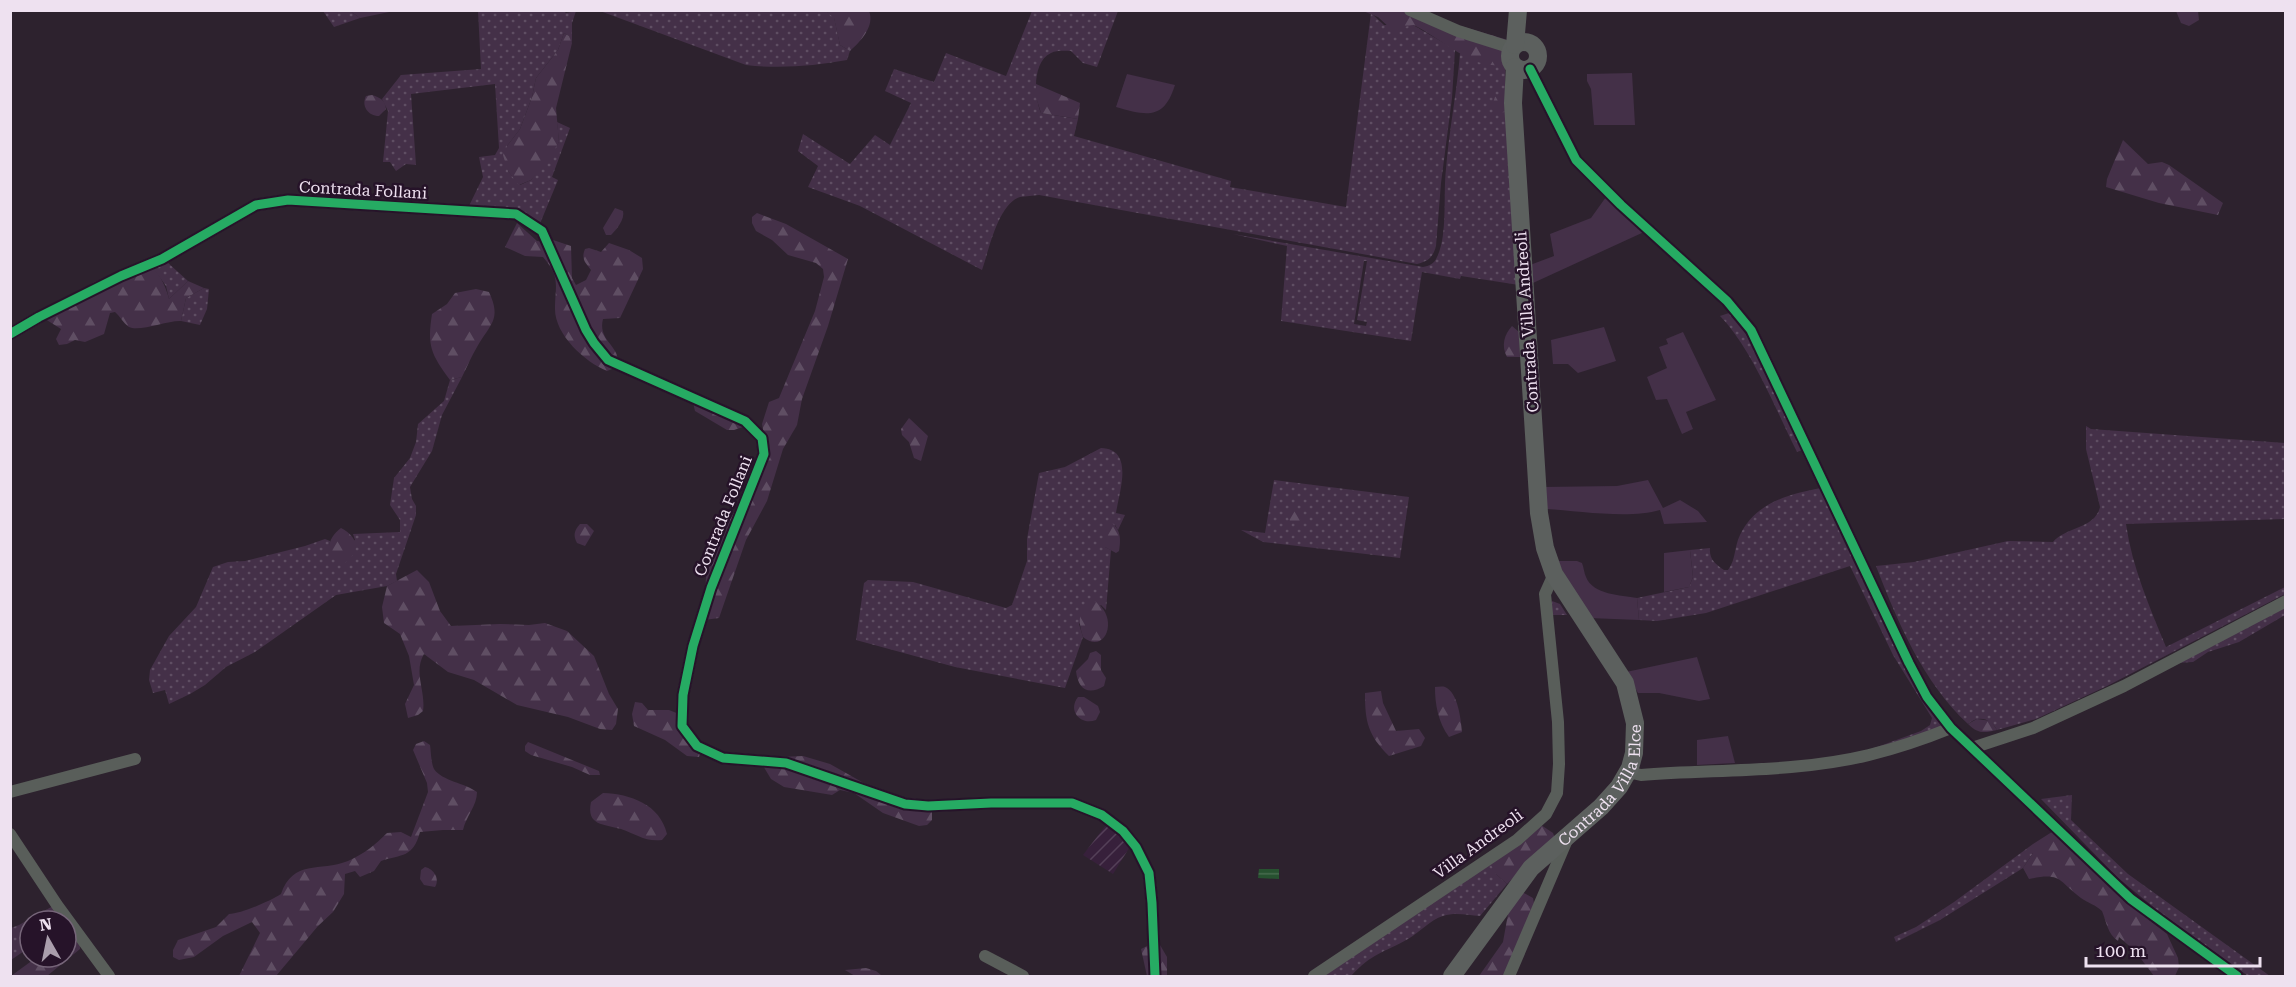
<svg xmlns="http://www.w3.org/2000/svg" width="2296" height="987" viewBox="0 0 2296 987" font-family="'Roboto Serif',serif">
<style>
.industrial{fill:url(#industrial-furrows)}
.grass{fill:url(#grass-dots);fill-rule:evenodd}
.forest{fill:url(#forest-firs)}
.garden{fill:#443048}
.water{fill:url(#water-rules)}
.lines{fill:none;stroke-linecap:round;stroke-linejoin:round}
.minor{stroke:#595e5a;stroke-width:12}
.secondary{stroke:#5c605e;stroke-width:18}
.cycleway-casing{stroke:#261329;stroke-width:13}
.cycleway{stroke:#26ab63;stroke-width:9}
.labels{text-anchor:middle;dominant-baseline:central;stroke-width:5;stroke-linejoin:round;paint-order:stroke}
.street-label{font-size:16px;fill:#eee1f0;stroke:#261329}
</style>
<defs>
<pattern id="industrial-furrows" width="10" height="10" patternUnits="userSpaceOnUse" patternTransform="scale(1.5)"><rect width="10" height="10" fill="#37203b"/><path d="M-1 1l2-2M0 10L10 0M9 11l2-2" fill="none" stroke="#544058"/></pattern>
<pattern id="grass-dots" width="8" height="8" patternUnits="userSpaceOnUse" patternTransform="scale(1.5)"><rect width="8" height="8" fill="#443048"/><path d="M2 2h.1M6 6h.1" fill="none" stroke="#5f4e63" stroke-width="1.8" stroke-linecap="round"/></pattern>
<pattern id="forest-firs" width="22" height="20" patternUnits="userSpaceOnUse" patternTransform="scale(1.5)"><rect width="22" height="20" fill="#443048"/><path d="M5 1l3.5 6h-7zM16 11l3.5 6h-7z" fill="#5f4e63"/></pattern>
<pattern id="water-rules" width="6" height="5" patternUnits="userSpaceOnUse" patternTransform="scale(1.5)"><rect width="6" height="5" fill="#275230"/><path d="M0 2.5h6" fill="none" stroke="#476b4e"/></pattern>
</defs>
<rect width="100%" height="100%" fill="#2d222e"/>
<polygon class="industrial" points="1106,825 1131,845 1113,874 1083,855"/>
<g class="grass">
<polygon points="563,10 566,13 576,11 572,23 572,43 569,36 564,33 558,50 536,78 532,97 520,129 507,146 508,171 520,185 531,180 559,142 557,122 570,128 552,177 558,180 539,226 468,208 483,177 479,157 495,155 499,148 495,84 411,94 416,165 406,164 396,171 390,162 383,162 388,111 382,99 401,75 481,69 478,11"/>
<polygon points="323,11 350,11 360,18 334,27"/>
<path d="M 600,11 L 826,11 L 834,17 L 840,45 L 850,51 L 847,60 C 814,66 780,69 746,65 Z"/>
<path d="M 1032,11 L 1118,11 L 1097,67 L 1083,63 L 1071,51 C 1065,51 1057,50 1051,53 C 1032,62 1034,96 1041,113 L 1078,119 L 1074,136 L 1231,181 L 1230,187 L 1346,207 L 1371,13 L 1384,25 L 1413,25 L 1451,47 L 1455,50 L 1452,98 L 1441,183 L 1436,246 C 1433,257 1429,261 1417,264 L 1039,195 C 1033,196 1026,196 1020,197 C 998,204 989,250 982,270 L 860,206 L 808,187 L 818,166 L 798,151 L 803,134 L 850,164 L 875,135 L 890,145 L 911,103 L 885,91 L 894,69 L 934,82 L 946,53 L 1006,76 Z"/>
<path d="M 1506,48 L 1505,92 L 1519,285 L 1461,276 L 1460,279 L 1422,272 L 1411,341 L 1281,321 L 1287,246 L 1233,234 L 1423,267 C 1429,266 1434,264 1437,257 C 1448,236 1443,193 1446,169 C 1449,130 1457,92 1460,53 L 1503,63 ZM 1364,261 L 1367,261 L 1357,320 L 1367,322 L 1366,326 L 1354,324 Z"/>
<polygon points="167,262 188,281 169,299 166,286 153,268"/>
<polygon points="204,288 209,289 207,309 200,325 181,321 186,298"/>
<path d="M 1732,312 L 1759,355 L 1805,449 L 1797,452 C 1776,410 1752,349 1720,316 Z"/>
<polygon points="462,377 442,415 432,451 410,487 412,499 416,506 416,515 396,574 397,581 387,586 336,595 255,652 226,667 205,685 190,694 169,704 165,690 153,693 149,680 150,670 169,636 196,607 213,567 228,562 245,561 305,546 325,539 330,541 329,550 355,540 353,534 400,532 400,520 390,505 394,478 410,458 416,442 418,424 444,401 450,380"/>
<path d="M 2086,426 L 2091,429 L 2285,443 L 2285,519 L 2126,524 C 2132,567 2150,608 2166,647 L 2285,587 L 2285,594 L 2107,686 L 2036,719 L 1997,730 C 1991,718 1978,715 1968,724 C 1923,682 1898,623 1876,566 L 1914,562 L 2008,541 L 2053,542 C 2065,527 2095,529 2100,507 L 2086,449 Z"/>
<path d="M 1101,448 C 1135,449 1119,492 1116,513 L 1125,515 L 1118,530 L 1115,525 L 1105,547 L 1111,550 L 1106,610 L 1101,605 L 1079,624 L 1083,637 L 1065,688 L 955,667 L 856,640 L 864,583 L 868,580 L 913,582 L 1006,608 L 1012,605 L 1027,561 L 1027,539 L 1039,473 L 1065,467 Z"/>
<polygon points="1274,480 1409,497 1400,558 1263,542 1241,530 1265,533"/>
<path d="M 1821,488 L 1942,726 L 1926,733 L 1866,751 L 1921,731 L 1930,725 L 1932,718 L 1893,655 L 1850,566 L 1706,613 L 1657,621 L 1639,620 L 1637,598 L 1689,587 L 1693,577 L 1690,550 L 1710,548 C 1709,559 1715,564 1724,570 L 1728,570 C 1736,560 1734,547 1740,535 C 1755,503 1789,494 1821,488 Z"/>
<polygon points="1552,601 1560,604 1567,615 1550,615"/>
<polygon points="2285,605 2285,615 2239,642 2208,652 2193,662 2176,663"/>
<polygon points="2072,795 2071,820 2128,874 2270,976 2248,976 2157,910 2118,878 2041,799"/>
<polygon points="2033,844 2033,853 2023,868 1940,920 1896,942 1894,937 1916,927 1954,902"/>
<path d="M 1493,860 L 1496,874 L 1507,884 L 1480,916 C 1467,915 1455,912 1443,916 C 1430,920 1420,932 1408,939 C 1383,953 1372,953 1351,976 L 1321,976 Z"/>
<polygon points="53,906 63,921 30,921 30,947 11,960 11,928 19,925"/>
</g>
<g class="forest">
<polygon points="350,11 394,11 360,18"/>
<path d="M 826,11 L 869,11 C 875,26 861,41 850,51 L 840,45 L 834,18 Z"/>
<path d="M 1363,11 L 1418,11 L 1444,21 L 1508,40 L 1503,64 C 1474,72 1439,36 1413,25 L 1392,30 L 1378,17 Z"/>
<polygon points="2176,11 2198,11 2199,20 2189,26 2181,23"/>
<polygon points="564,33 569,36 572,43 556,108 559,142 547,162 531,180 519,185 508,171 503,155 507,146 520,129 532,97 536,78 558,50"/>
<polygon points="1036,84 1080,103 1078,119 1041,113 1036,97"/>
<polygon points="1501,94 1505,98 1505,111 1501,113 1494,110 1492,106 1495,97"/>
<path d="M 372,95 C 381,98 385,100 386,109 L 379,116 C 368,116 361,106 366,96 Z"/>
<polygon points="2123,140 2148,164 2162,162 2169,165 2223,203 2218,215 2159,203 2106,187 2107,179"/>
<path d="M 615,208 L 623,211 C 625,219 617,229 611,235 L 606,235 L 603,228 Z"/>
<polygon points="757,213 786,224 848,259 828,326 802,399 797,425 783,449 767,501 746,540 719,618 704,620 706,577 711,559 724,530 750,485 766,446 762,424 769,402 779,398 815,311 824,277 823,269 816,263 788,255 772,240 756,231 752,223 752,217"/>
<path d="M 517,223 L 537,241 L 545,242 L 553,240 L 571,246 L 572,278 L 576,285 L 586,280 L 591,270 C 585,262 581,259 585,249 L 589,248 L 601,252 L 609,243 L 629,250 L 642,258 L 643,269 L 620,318 L 603,319 C 597,342 623,346 617,367 L 607,371 C 585,362 555,335 555,309 C 555,285 561,278 543,257 L 525,256 L 505,247 Z"/>
<path d="M 148,262 C 159,274 165,283 169,299 L 188,281 L 204,288 L 186,298 L 181,321 C 168,320 140,332 129,327 C 123,323 120,316 115,312 L 110,313 L 104,334 L 85,342 L 75,340 L 67,344 L 59,345 L 56,339 L 61,329 L 42,317 L 94,282 Z"/>
<path d="M 476,289 L 489,292 C 502,320 490,324 477,347 C 471,357 467,367 462,377 L 450,380 C 431,354 427,346 432,314 L 447,304 L 455,293 Z"/>
<path d="M 1512,326 L 1519,332 L 1520,357 L 1507,357 C 1501,346 1504,335 1512,326 Z"/>
<polygon points="692,398 743,427 734,430 727,430 695,411"/>
<polygon points="909,418 928,436 921,461 914,458 909,442 902,435 901,429"/>
<circle cx="1295" cy="516" r="7"/>
<path d="M 1110,522 C 1121,528 1121,540 1119,551 L 1116,553 L 1105,547 C 1103,536 1102,531 1110,522 Z"/>
<path d="M 580,524 L 587,524 L 594,531 L 585,546 L 577,543 C 573,535 574,531 580,524 Z"/>
<path d="M 341,528 C 359,537 361,553 343,564 C 322,558 327,538 341,528 Z"/>
<path d="M 417,570 L 429,582 L 440,611 L 451,626 L 500,624 L 529,625 L 545,623 L 567,631 L 594,656 L 609,694 L 618,709 L 616,724 L 612,730 L 600,729 L 568,717 L 517,705 L 474,680 L 448,672 L 424,654 C 413,672 426,691 423,711 L 418,715 L 408,718 L 405,704 L 414,685 L 409,656 L 400,634 L 384,623 L 382,607 L 387,586 Z"/>
<path d="M 1094,601 C 1120,616 1106,656 1083,637 C 1078,621 1077,609 1094,601 Z"/>
<path d="M 1096,651 L 1101,655 L 1101,670 L 1106,678 L 1104,686 C 1088,696 1078,689 1076,671 L 1088,659 L 1090,653 Z"/>
<path d="M 1435,687 C 1438,687 1442,686 1445,687 C 1458,692 1461,720 1462,732 L 1449,737 C 1438,722 1435,704 1435,687 Z"/>
<path d="M 1381,691 L 1383,703 L 1396,731 L 1419,729 L 1425,738 L 1421,746 L 1389,756 C 1368,735 1365,722 1365,693 Z"/>
<path d="M 1078,697 L 1084,697 L 1098,706 L 1100,712 L 1096,720 C 1081,726 1067,711 1078,697 Z"/>
<polygon points="635,702 642,703 648,710 669,710 679,714 701,750 699,757 687,756 665,740 634,726 632,714"/>
<path d="M 1977,719 L 1991,721 L 1997,730 C 1984,733 1978,734 1968,724 Z"/>
<path d="M 424,741 L 430,745 C 431,751 431,763 434,769 C 442,781 465,783 477,792 C 477,806 466,816 463,830 L 443,830 L 420,832 C 413,858 402,854 381,861 L 374,871 L 360,877 L 355,871 L 345,874 L 344,894 L 333,912 L 318,926 L 276,976 L 239,976 L 260,933 L 252,922 L 223,936 L 194,957 L 179,960 L 173,957 L 173,950 L 178,940 L 216,927 L 229,914 C 241,914 270,901 281,894 C 293,859 320,872 348,861 C 364,854 375,845 387,833 L 401,832 L 411,837 L 428,792 L 427,783 L 413,750 L 416,744 Z"/>
<polygon points="528,742 599,771 600,775 590,775 572,767 531,755 525,751 525,746"/>
<polygon points="803,756 830,764 885,795 916,799 928,805 932,813 932,820 927,825 919,826 883,813 854,793 840,790 832,795 784,787 771,779 762,764 780,757"/>
<path d="M 603,793 C 630,794 660,804 667,834 L 662,840 C 645,842 636,834 621,829 C 604,824 586,826 591,802 Z"/>
<polygon points="1541,825 1553,833 1555,838 1507,884 1496,874 1491,865 1493,860"/>
<path d="M 2055,830 L 2131,906 L 2167,934 L 2178,958 L 2179,967 L 2175,976 L 2154,976 L 2135,951 L 2119,937 L 2118,941 C 2107,933 2107,923 2102,911 C 2096,905 2088,903 2081,898 C 2058,881 2062,872 2029,879 L 2023,868 L 2033,853 L 2033,844 Z"/>
<path d="M 425,867 C 434,869 440,879 435,887 L 424,885 L 420,879 L 421,870 Z"/>
<polygon points="1522,892 1533,898 1535,908 1508,976 1479,976 1503,942 1508,914"/>
<polygon points="71,932 80,945 80,949 47,976 11,976 37,957 66,957 66,936"/>
<polygon points="1153,943 1160,945 1167,957 1167,976 1147,976 1141,949"/>
<polygon points="866,968 876,971 881,975 855,976 845,970"/>
</g>
<g class="garden">
<polygon points="1632,73 1635,125 1594,125 1591,89 1587,81 1587,74"/>
<path d="M 1127,74 L 1175,85 C 1164,120 1147,116 1116,107 Z"/>
<polygon points="1606,197 1644,232 1533,283 1530,265 1554,256 1550,234 1591,218"/>
<polygon points="1604,327 1616,361 1578,373 1568,364 1553,364 1551,340"/>
<polygon points="1683,332 1716,400 1686,412 1693,429 1682,434 1667,399 1656,400 1647,377 1667,368 1659,347 1668,344 1666,339"/>
<path d="M 1648,480 L 1663,508 L 1680,500 L 1698,511 L 1707,522 L 1664,524 L 1660,510 C 1630,519 1578,511 1546,509 L 1543,487 L 1617,486 Z"/>
<polygon points="1690,550 1693,577 1689,587 1664,592 1664,553"/>
<path d="M 1559,561 L 1577,561 L 1582,563 C 1584,568 1584,573 1586,577 C 1593,595 1621,595 1637,598 L 1639,620 L 1589,618 L 1558,563 Z"/>
<polygon points="1697,657 1710,699 1699,701 1659,693 1638,693 1626,672"/>
<polygon points="1728,736 1735,763 1697,765 1697,740"/>
</g>
<polygon class="water" points="1259,869 1279,869 1279,879 1258,878"/>
<g class="lines">
<g class="minor">
<polyline points="1410,10 1458,31 1512,48"/>
<polyline points="1530,69 1576,160 1621,205 1727,301 1751,330 1909,663 1927,697 1951,728 2131,899 2237,976"/>
<polyline points="10,334 39,317 121,276 162,259 256,205 288,200 516,214 542,231 586,330 594,343 608,360 745,421 762,438 764,454 711,588 693,646 683,695 682,726 697,746 723,758 786,763 905,804 928,806 991,803 1072,803 1102,815 1123,831 1136,847 1149,873 1152,903 1155,976"/>
<polyline points="1972,748 2033,728 2124,686 2286,601"/>
<path d="M 1628,772 L 1641,775 C 1716,769 1794,773 1869,755 C 1897,748 1924,739 1951,728"/>
<polyline points="10,792 135,759"/>
<polyline points="10,834 57,905 109,976"/>
<polyline points="985,956 1023,976"/>
<polyline points="1314,976 1517,840 1546,814 1557,793 1559,764 1558,722 1545,594 1554,574"/>
<polyline points="1509,976 1567,840"/>
</g>
<g class="secondary">
<circle cx="1524" cy="56" r="14"/>
<polyline points="1515,45 1518,10"/>
<path id="s1" d="M 1452,976 L 1531,868 L 1601,807 L 1619,787 L 1630,768 L 1634,753 L 1635,723 L 1625,683 L 1554,574 L 1545,548 L 1539,513 L 1513,103 L 1515,67"/>
</g>
<g class="cycleway-casing">
<g id="cycleway">
<polyline points="1530,69 1576,160 1621,205 1727,301 1751,330 1909,663 1927,697 1951,728 2131,899 2237,976"/>
<polyline points="10,334 39,317 121,276 162,259 256,205 288,200 516,214 542,231 586,330 594,343 608,360 745,421 762,438 764,454 711,588 693,646 683,695 682,726 697,746 723,758 786,763 905,804 928,806 991,803 1072,803 1102,815 1123,831 1136,847 1149,873 1152,903 1155,976"/>
</g>
</g>
<use href="#cycleway" class="cycleway"/>
</g>
<g class="labels">
<g class="street-label">
<text transform="translate(363 190) rotate(3)">Contrada Follani</text>
<text transform="translate(1527 322) rotate(-94)">Contrada Villa Andreoli</text>
<text transform="translate(723 516) rotate(-68)">Contrada Follani</text>
<text stroke="none"><textPath href="#s1" startOffset="246">Contrada Villa Elce</textPath></text>
<text transform="translate(1478 844) rotate(-36)">Villa Andreoli</text>
</g>
</g>
<rect width="2296" height="987" fill="none" stroke="#eee1f0" stroke-width="24"/>
<g transform="translate(48 939) rotate(351)"><circle r="28" fill="#261329" stroke="#766579" stroke-width="1.5"/>
<path d="M0-4.5L10 22L0 15L-10 22Z" fill="#aa9eac"/>
<text y="-9" font-size="16" font-weight="bold" text-anchor="middle" fill="#eee1f0">N</text>
</g>
<path d="M2086 957v9h174v-9" fill="none" stroke="#eee1f0" stroke-width="3"/>
<text x="2095" y="957" font-size="18" fill="#eee1f0" stroke="#261329" stroke-width="4.5" paint-order="stroke">100 m</text>
</svg>
